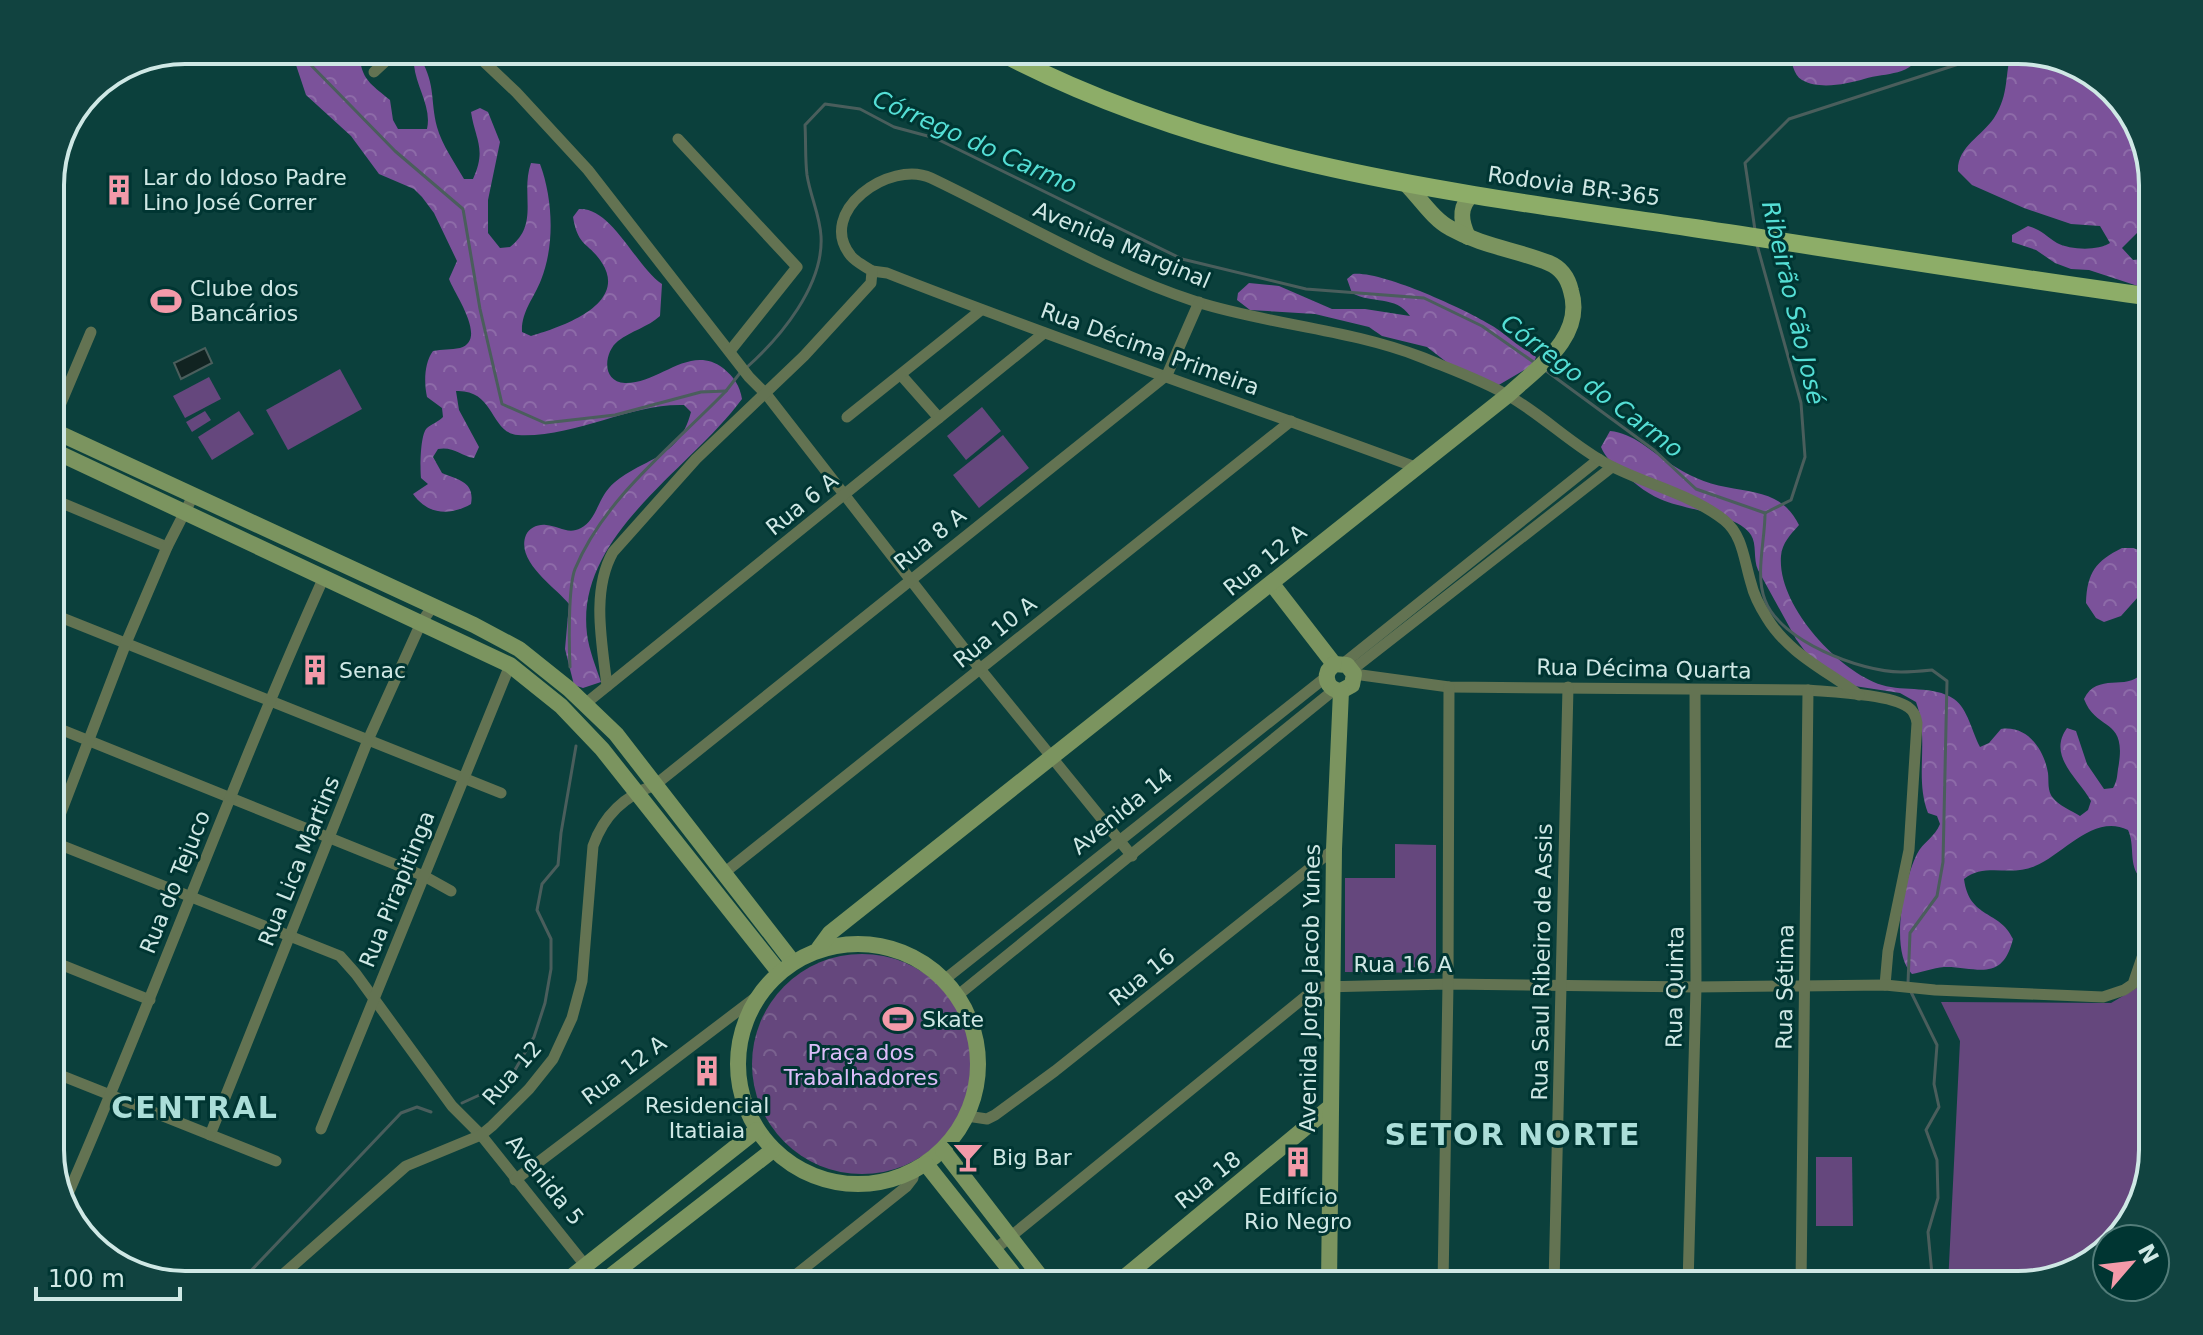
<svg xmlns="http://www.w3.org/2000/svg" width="2203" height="1335" viewBox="0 0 2203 1335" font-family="'DejaVu Sans',sans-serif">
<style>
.grass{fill:#65477d}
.forest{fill:url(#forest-crowns)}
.park{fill:url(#park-crowns)}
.water{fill:#112321;stroke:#4a5e5c;stroke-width:2}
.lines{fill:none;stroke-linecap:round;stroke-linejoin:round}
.stream{stroke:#4a5e5c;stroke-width:3}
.street{stroke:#637352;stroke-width:11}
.secondary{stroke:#7b945f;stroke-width:16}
.primary{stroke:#8dad68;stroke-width:18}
.labels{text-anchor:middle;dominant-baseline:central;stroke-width:6;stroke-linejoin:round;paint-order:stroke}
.poi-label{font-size:22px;fill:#cfe8e5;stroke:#003532;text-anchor:start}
.street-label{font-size:22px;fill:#cfe8e5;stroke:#003532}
.park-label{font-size:22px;fill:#ddbdf9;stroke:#003532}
.water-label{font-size:24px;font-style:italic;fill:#54ded5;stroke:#003532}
.district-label{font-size:30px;font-weight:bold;letter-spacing:2px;fill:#abded9;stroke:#003532}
.rim{fill:none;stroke:#cfe8e5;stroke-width:4}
</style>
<defs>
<pattern id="forest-crowns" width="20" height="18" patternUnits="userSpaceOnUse" patternTransform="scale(2)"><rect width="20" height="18" fill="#7b529a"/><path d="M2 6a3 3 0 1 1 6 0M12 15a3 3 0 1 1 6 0" fill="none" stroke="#8d6ba8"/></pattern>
<pattern id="park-crowns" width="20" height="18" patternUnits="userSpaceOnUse" patternTransform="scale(2)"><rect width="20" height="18" fill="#65477d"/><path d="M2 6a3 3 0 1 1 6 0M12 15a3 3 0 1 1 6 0" fill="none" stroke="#7a628f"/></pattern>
</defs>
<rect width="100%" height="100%" fill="#0b403c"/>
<g class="grass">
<polygon points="340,369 362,409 288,450 266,410"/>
<polygon points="209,377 221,399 185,418 173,396"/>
<polygon points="982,407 1001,431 966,460 947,436"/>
<polygon points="205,411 211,420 192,432 186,422"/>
<polygon points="239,411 254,434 212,460 198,437"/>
<polygon points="1003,435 1029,468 979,508 953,475"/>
<polygon points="1395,844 1436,845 1436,973 1345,972 1345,878 1395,878"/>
<polygon points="2153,965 2153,1025 2145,1182 2135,1218 2114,1239 2107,1239 2107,1246 2086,1267 2019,1285 1948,1285 1960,1041 1941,1002 2111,1003 2145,983"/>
<polygon points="1852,1157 1853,1226 1816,1226 1816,1157"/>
</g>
<g class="forest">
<path d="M 2012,50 L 2054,60 L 2051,67 L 2059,70 L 2073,65 L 2086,68 L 2135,117 L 2152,175 L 2142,179 L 2137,186 L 2144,222 L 2140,230 L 2122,248 L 2133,260 L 2142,259 L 2153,249 L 2153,291 L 2089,270 L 2071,269 L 2055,263 L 2036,250 L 2012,242 L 2012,235 L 2028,226 C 2040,229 2046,236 2057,243 C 2070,250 2098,251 2110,243 L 2100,226 L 2071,224 L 2024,208 L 1972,185 L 1958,171 C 1957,147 1982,136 1994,118 C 2010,93 2004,75 2012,50 Z"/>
<path d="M 1924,51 C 1910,77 1888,72 1864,79 C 1847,84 1819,90 1802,80 C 1793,75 1792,61 1789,52 Z"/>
<path d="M 294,59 L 360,59 C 362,81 375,87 390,100 L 393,120 L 398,129 L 427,129 C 432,107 416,87 414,65 L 421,59 C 436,87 430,99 437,127 C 442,145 455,163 464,179 L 473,179 C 487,149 475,139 471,112 L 480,108 L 488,112 L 500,142 L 488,200 L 488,233 L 500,248 L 510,247 C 540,224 520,194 531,163 L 540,164 C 553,199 555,245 541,280 C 534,298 521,312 522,332 L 531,336 C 559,328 629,305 602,263 C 589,242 578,248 573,217 L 579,209 C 612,207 636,267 662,284 L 660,316 C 648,327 631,331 618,341 C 604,352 601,382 625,383 C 659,384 690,343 723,368 C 734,377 740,386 742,399 C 690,470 575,535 587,634 C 589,650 596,667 601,682 L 583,688 L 574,685 L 565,649 L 569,604 C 557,588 515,562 526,535 C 529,528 538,524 546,525 C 559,526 568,535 581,528 C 596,520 598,500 609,488 C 637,458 678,463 691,412 L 684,405 C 631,403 574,438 518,435 C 490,433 495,389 456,391 L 459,410 L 479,447 L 474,458 C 461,456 453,446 438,449 L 433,457 L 442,473 C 459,480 475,482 471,504 C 450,516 428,515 413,494 L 428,484 L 421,478 C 420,469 420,434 427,428 C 432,424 438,422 443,417 L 442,408 L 427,397 C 424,383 424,363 433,351 C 442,349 451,350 460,348 C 488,340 455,295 449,279 L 457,261 L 434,213 L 422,197 L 414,189 L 379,174 L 351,136 L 306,95 Z"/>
<path d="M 1353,274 C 1382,271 1462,308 1489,324 C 1504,332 1515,345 1531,353 L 1536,357 L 1533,365 L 1497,386 L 1462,374 L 1427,347 L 1382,336 L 1369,327 L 1315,314 L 1250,310 L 1237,300 L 1238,293 L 1249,283 L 1279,286 L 1332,309 L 1365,309 L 1410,316 C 1396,295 1371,304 1352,293 L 1347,279 Z"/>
<path d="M 1610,431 C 1633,433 1651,451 1669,463 C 1686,474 1706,484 1726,487 C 1757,493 1783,493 1799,525 C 1791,534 1782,543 1781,556 C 1777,605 1838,671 1882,685 C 1905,692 1933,685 1954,699 C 1968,709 1972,732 1980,747 L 1989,743 L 2001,729 C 2027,725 2044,749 2048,773 C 2049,781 2047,791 2053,798 C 2058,805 2072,811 2080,816 L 2088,810 L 2091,801 C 2078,778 2047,756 2067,728 L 2076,731 L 2087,764 L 2104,789 L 2113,788 C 2117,781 2117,777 2118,769 C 2128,716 2097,733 2084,699 C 2097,672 2127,691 2141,674 C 2148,665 2148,648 2153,637 L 2153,729 L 2139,762 L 2141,782 L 2153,821 L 2153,873 L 2138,875 C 2129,862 2135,845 2128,830 C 2094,813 2064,854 2035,866 C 2011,877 1984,862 1964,879 C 1969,919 2000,910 2013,939 C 2002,984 1975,966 1944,967 C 1933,968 1922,972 1912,974 C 1889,951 1904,880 1917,854 C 1923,842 1935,837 1940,824 L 1937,816 L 1928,813 C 1914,777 1930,739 1916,702 L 1900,693 L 1848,685 L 1807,654 L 1796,639 L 1758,570 C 1753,559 1757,544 1751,535 C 1737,513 1683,510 1660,499 C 1644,492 1632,481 1620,470 C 1612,463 1605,457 1601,447 Z"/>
<path d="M 2122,548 L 2133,548 L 2153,555 L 2153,590 L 2147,587 L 2121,616 L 2104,622 L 2096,618 L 2086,603 C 2087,572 2096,561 2122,548 Z"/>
<polygon points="2152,1025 2153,1151 2145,1182 2147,1155 2140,1049"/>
</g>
<circle class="park" cx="862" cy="1064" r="110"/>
<polygon class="water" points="205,348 212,363 181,379 174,363"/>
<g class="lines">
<g class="stream">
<polyline points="305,59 395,151 463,209 480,309 502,404 545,423 615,415 701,392 726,391"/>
<polyline points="1755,230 1745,163 1789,119 1971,60 1988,50"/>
<polyline points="1757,245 1801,403 1805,457 1791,500 1765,513"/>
<path d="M 746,368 C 781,337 824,285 821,236 C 820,216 810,195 807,175 C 805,159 806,141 805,125 L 825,104 L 860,109 L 894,127 L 935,138 L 1182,259 L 1306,289 L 1424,298 L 1482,326 L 1535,363"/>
<polyline points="1545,370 1654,450 1696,489 1765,513"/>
<path d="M 1765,514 C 1765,541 1755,574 1765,600 C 1780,641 1861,672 1901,672 C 1911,672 1922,671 1932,670 L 1947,681 L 1943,862 L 1937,896 L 1910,933 L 1908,983"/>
<path d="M 570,667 C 569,646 568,587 575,569 C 605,497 674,445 726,391 L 740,373"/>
<polyline points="1910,990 1937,1045 1934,1084 1939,1107 1926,1130 1937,1160 1938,1198 1928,1232 1933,1285"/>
<polyline points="462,1103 508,1082 534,1037 545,1003 551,969 551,939 537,910 542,884 558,865 561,833 576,746"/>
<polyline points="227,1285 244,1278 401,1113 417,1107 431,1112"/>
</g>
<g class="street">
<polyline points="480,58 516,92 588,170 749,377 766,394 980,669 1132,856"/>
<polyline points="374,72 388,59"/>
<polyline points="678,139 797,267 730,351"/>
<path d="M 872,271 L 887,273 C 1062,342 1240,402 1415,467"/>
<polyline points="901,375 939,418"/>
<polyline points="847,417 981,310"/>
<polyline points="50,429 91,332"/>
<polyline points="50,498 167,547"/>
<polyline points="50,613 501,793"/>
<polyline points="1344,663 1599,459"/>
<polyline points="1352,670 1612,467"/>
<path d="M 1354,674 L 1449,687 L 1808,690 C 1831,692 1890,694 1908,707 C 1914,711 1916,716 1917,723 L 1909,850 L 1888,951 L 1885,985"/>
<path d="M 607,686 C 602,643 591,591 613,552 L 696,459 L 804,356 L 871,283 L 872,271 C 865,266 857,263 851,256 C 815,212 890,159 931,178 C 1019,220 1105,272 1197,302 C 1270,325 1349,329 1421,357 C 1450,369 1482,380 1509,396 C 1544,416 1573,446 1609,465 C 1645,484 1691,494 1724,520 C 1743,535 1744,561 1751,583 C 1754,596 1760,607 1767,618 C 1789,654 1826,670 1859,695"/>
<polyline points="585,704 1044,333"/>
<polyline points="50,725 424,876 451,891"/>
<polyline points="50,841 340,956 356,974 452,1106 481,1135 585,1265"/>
<polyline points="50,841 126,643 167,547 194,494"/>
<polyline points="724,873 1291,421"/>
<polyline points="50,960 150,1000"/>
<polyline points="944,980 1326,677"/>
<polyline points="957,996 1334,690"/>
<polyline points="50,1071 276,1161"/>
<polyline points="967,1116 987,1119 995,1115 1055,1071 1334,849"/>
<polyline points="321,1129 510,665"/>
<polyline points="210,1135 368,740 421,623 433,606"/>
<polyline points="515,1180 759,995"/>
<path d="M 64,1203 C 155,996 231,783 324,577"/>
<polyline points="994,1250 1311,992 1322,987 1448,984 1696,987 1885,985 1935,990 2103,997 2124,990 2133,984 2153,925"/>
<polyline points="1329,1280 1738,1285"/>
<path d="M 271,1285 L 406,1166 L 481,1135 L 492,1126 L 529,1089 L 553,1059 L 572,1018 L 582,981 L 593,846 C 604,815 624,796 655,785 L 1167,375 L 1199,302"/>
<polyline points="783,1285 906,1187 913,1178 914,1171"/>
<polyline points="1443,1285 1448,984 1449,687"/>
<polyline points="1554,1285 1568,687"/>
<polyline points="1688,1285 1696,987 1695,690"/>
<polyline points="1801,1285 1808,690"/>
<polyline points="1865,1285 1897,1285"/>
</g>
<g class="secondary">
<path d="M 1468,237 C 1461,222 1458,207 1472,195"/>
<polyline points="50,429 474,625 519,649 569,689 616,734 792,961"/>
<polyline points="50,449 510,665 561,706 602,749 779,972"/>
<polyline points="1272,584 1334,664"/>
<polyline points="1334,664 1347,665 1354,674 1352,685 1341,691"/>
<path d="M 1334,664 L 1328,671 C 1324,681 1330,690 1341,691"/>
<circle cx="858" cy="1064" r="120"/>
<path d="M 819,948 L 830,933 L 1508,395 C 1537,368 1585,337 1571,291 C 1568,278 1561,268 1549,263 C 1514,249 1484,247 1450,228 C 1433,219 1420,198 1406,184"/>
<polyline points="943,1150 1047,1285"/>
<polyline points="926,1164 1022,1285"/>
<polyline points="561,1285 757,1130"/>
<polyline points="599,1285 773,1150"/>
<polyline points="1115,1285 1329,1108"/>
<polyline points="1329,1285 1334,849 1341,691"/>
</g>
<path class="primary" d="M 1006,55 C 1218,165 1455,193 1687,227 C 1843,250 1997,276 2153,297"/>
</g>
<defs>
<g id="building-bare" transform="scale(2.4)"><path d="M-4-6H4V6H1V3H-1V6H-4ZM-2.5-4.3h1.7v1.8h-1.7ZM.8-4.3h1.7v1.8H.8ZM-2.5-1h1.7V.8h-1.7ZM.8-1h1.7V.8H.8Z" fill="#f39aa9" stroke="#003532" stroke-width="2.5" paint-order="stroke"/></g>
<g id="stadium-bare" transform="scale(2.4)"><path d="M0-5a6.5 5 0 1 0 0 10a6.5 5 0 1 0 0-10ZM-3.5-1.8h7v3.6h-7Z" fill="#f39aa9" stroke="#003532" stroke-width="2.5" paint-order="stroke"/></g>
<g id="bar-bare" transform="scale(2.4)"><path d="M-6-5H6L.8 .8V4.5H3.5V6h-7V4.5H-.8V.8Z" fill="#f39aa9" stroke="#003532" stroke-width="2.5" paint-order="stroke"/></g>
</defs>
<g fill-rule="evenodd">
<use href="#building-bare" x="119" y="190"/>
<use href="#stadium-bare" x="166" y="301"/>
<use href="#building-bare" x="315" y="670"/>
<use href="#stadium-bare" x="898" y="1019"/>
<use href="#building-bare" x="707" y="1071"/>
<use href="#bar-bare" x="968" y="1157"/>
<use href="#building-bare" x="1298" y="1162"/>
</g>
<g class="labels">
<g class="poi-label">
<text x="143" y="177">Lar do Idoso Padre<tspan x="143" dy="25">Lino José Correr</tspan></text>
<text x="190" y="288">Clube dos<tspan x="190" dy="25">Bancários</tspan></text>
<text x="339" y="670">Senac</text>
<text x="922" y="1019">Skate</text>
<text x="707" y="1105" text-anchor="middle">Residencial<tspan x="707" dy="25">Itatiaia</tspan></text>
<text x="992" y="1157">Big Bar</text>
<text x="1298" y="1196" text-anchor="middle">Edifício<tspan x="1298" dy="25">Rio Negro</tspan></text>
</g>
<g class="street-label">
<text transform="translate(1574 186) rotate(8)">Rodovia BR-365</text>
<text transform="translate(1122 245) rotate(23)">Avenida Marginal</text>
<text transform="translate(1150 349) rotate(20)">Rua Décima Primeira</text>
<text transform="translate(802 504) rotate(-39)">Rua 6 A</text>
<text transform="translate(930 539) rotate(-39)">Rua 8 A</text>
<text transform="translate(1265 560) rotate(-39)">Rua 12 A</text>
<text transform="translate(995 632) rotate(-39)">Rua 10 A</text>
<text transform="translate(1644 669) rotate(1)">Rua Décima Quarta</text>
<text transform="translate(1122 811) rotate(-39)">Avenida 14</text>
<text transform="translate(299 861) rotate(-68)">Rua Lica Martins</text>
<text transform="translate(175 882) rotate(-68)">Rua do Tejuco</text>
<text transform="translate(397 889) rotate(-68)">Rua Pirapitinga</text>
<text transform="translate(1542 962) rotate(-89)">Rua Saul Ribeiro de Assis</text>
<text x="1403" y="964">Rua 16 A</text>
<text transform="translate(1142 977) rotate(-39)">Rua 16</text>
<text transform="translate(1675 987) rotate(-89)">Rua Quinta</text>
<text transform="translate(1785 987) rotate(-89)">Rua Sétima</text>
<text transform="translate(1310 988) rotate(-89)">Avenida Jorge Jacob Yunes</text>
<text transform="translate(624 1070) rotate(-37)">Rua 12 A</text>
<text transform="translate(512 1073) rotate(-49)">Rua 12</text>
<text transform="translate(545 1180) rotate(51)">Avenida 5</text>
<text transform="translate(1208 1180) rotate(-39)">Rua 18</text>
</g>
<g class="park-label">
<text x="861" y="1052">Praça dos<tspan x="861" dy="25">Trabalhadores</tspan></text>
</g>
<g class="water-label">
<text transform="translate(975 142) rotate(24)">Córrego do Carmo</text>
<text transform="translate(1793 303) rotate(77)">Ribeirão São José</text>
<text transform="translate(1592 386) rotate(37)">Córrego do Carmo</text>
</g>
<g class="district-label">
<text x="195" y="1107">CENTRAL</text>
<text x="1513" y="1134">SETOR NORTE</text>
</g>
</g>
<path d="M0 0H2203V1335H0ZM185 64H2018A121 121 0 0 1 2139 185V1150A121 121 0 0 1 2018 1271H185A121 121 0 0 1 64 1150V185A121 121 0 0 1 185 64Z" fill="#114340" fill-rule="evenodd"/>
<path class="rim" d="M185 64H2018A121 121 0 0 1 2139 185V1150A121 121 0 0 1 2018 1271H185A121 121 0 0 1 64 1150V185A121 121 0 0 1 185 64Z"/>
<g transform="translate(2131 1263) rotate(62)"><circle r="38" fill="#003532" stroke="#537d7a" stroke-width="2"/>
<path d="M0-6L14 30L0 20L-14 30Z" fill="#f39aa9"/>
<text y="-12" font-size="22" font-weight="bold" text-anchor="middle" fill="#cfe8e5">N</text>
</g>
<path d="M36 1287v12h144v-12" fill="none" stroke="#cfe8e5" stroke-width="4"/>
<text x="48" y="1287" font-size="24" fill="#cfe8e5" stroke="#003532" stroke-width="6" paint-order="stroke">100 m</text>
</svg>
